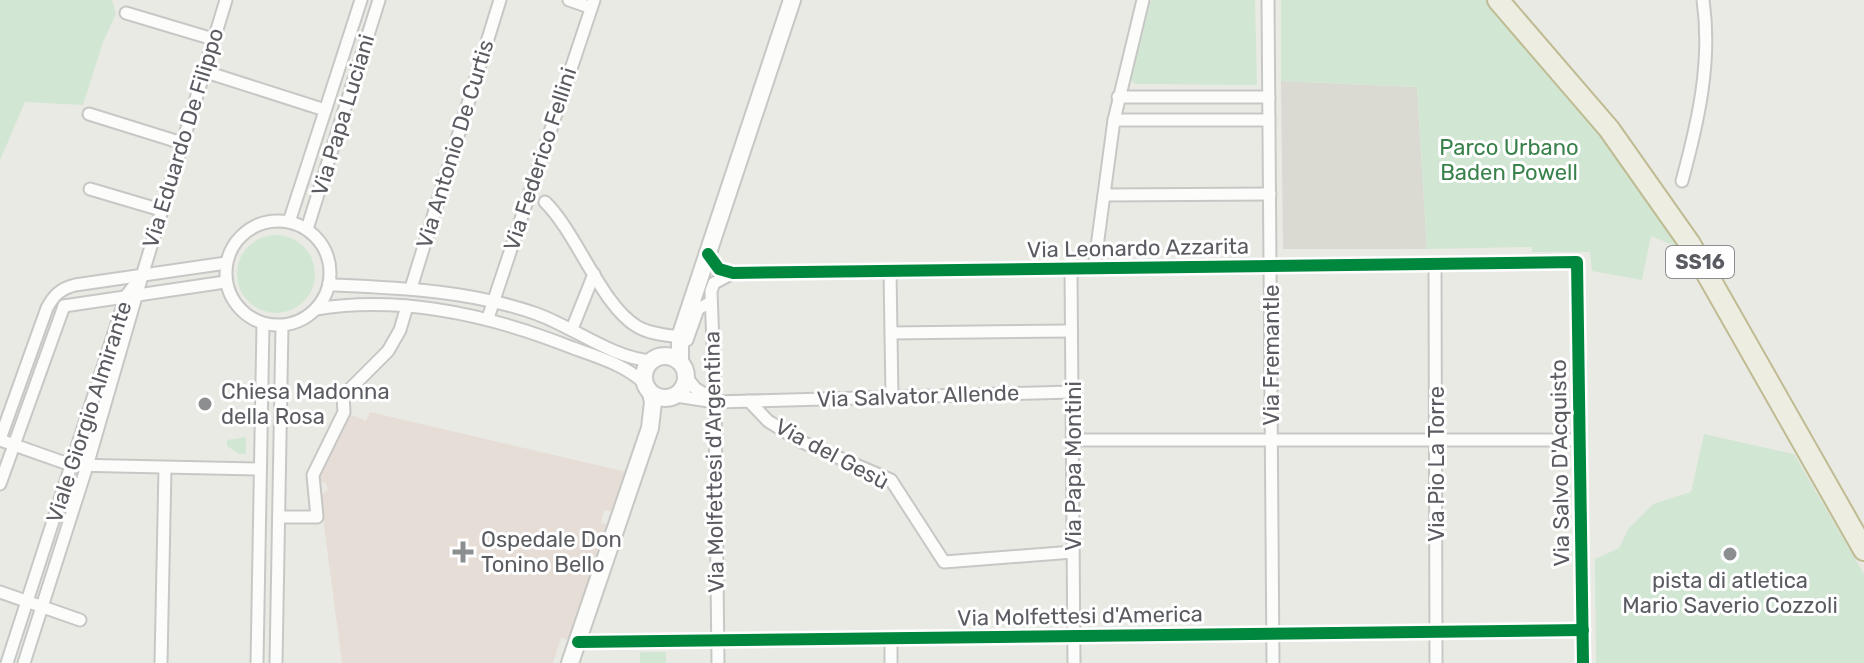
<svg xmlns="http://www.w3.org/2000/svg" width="1864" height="663" viewBox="0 0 1864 663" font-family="Rubik,sans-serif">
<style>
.education{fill:#dadad2}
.medical{fill:#e6ddd6}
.green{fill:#d2e6d4}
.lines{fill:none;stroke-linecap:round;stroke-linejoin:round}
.street-casing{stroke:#c7c8c6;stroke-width:15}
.secondary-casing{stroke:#c7c7c5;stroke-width:20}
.highway-casing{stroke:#bfbb93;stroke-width:24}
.street{stroke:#fcfcfb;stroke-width:11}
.secondary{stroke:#fcfcfb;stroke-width:16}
.highway{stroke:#edede1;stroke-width:20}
.cycleway-casing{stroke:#fff;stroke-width:17}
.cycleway{stroke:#00873e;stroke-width:12}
.poi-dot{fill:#8c8e90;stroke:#fff;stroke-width:3}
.labels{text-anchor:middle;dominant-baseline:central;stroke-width:6;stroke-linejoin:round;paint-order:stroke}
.shield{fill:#fff;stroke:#8c8d91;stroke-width:2}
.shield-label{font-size:20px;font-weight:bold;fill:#5a5c62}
.street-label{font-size:22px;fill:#5a5c62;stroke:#fff}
.park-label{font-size:22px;fill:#39824b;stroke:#fff}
.poi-label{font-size:22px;fill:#5a5c62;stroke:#fff;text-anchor:start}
</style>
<rect width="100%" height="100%" fill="#eaeae4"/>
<polygon class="education" points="1281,81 1417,87 1427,249 1283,249"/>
<polygon class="medical" points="370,412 627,472 613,512 605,510 602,517 601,522 608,525 569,640 561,638 553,663 342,663 320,495 328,490 326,483 318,481 317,476 344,419 352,415 366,421"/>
<g class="green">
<polygon points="0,0 112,0 116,14 103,42 83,105 25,102 0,160"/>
<polygon points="1153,0 1255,0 1257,85 1135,84 1130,79 1148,3"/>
<polygon points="1281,0 1486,0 1585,112 1678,247 1651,236 1642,280 1592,271 1590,252 1532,252 1532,247 1427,249 1417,87 1281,81"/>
<circle cx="276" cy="274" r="39"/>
<polygon points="1704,434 1794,454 1864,574 1864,663 1596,663 1595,559 1619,548 1629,528 1653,504 1691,492"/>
<polygon points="246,437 246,454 239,454 227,446 227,440"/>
<rect x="640" y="652" width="26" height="11"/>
</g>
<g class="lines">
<g class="street-casing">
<g id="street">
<polyline points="569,0 589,7"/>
<polyline points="1268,0 1273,663"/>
<polyline points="126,13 213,39"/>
<polyline points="203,71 325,110"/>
<polyline points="1118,97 1269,97"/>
<polyline points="89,114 182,143"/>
<polyline points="1114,120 1269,120"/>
<path d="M 1682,181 C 1698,122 1712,62 1703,0"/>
<polyline points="90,189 161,210"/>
<polyline points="1104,195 1270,194"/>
<path d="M 545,202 C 577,233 602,307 638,327 C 650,334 666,335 680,337"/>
<circle cx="278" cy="273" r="52"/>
<polyline points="289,222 361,0"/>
<polyline points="307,229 379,0"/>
<polyline points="708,254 719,269 733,273 1577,262 1583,663"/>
<polyline points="1435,264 1436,663"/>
<polyline points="1071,269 1074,663"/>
<polyline points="1094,269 1114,120 1143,0"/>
<polyline points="890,271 892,397"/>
<path d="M 329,283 L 335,285 C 404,288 472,291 537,314 C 575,328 612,358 652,361"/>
<polyline points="411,288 500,0"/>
<polyline points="64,306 225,282"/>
<path d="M 316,309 C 403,295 493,316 573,348 C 598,357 625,365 644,383"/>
<polyline points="488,318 594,0"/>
<polyline points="572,329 594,274"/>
<polyline points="891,333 1071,331"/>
<polyline points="687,340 698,309 711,302"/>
<polyline points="687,378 695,388 712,399"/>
<polyline points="676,396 715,402 1072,392"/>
<polyline points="749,401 768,421 802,442 891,480 944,562 1073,552"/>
<path d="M 0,439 L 47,308 C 54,295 60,289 75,285 L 226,263"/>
<polyline points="0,440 71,465 260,469"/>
<polyline points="1072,440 1580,440"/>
<polyline points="0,484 64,306"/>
<polyline points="279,517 317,517 313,475 344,412 343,396 388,351 400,330 407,306"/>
<polyline points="0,592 80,620"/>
<polyline points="891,638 891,663"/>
<polyline points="578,642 1583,630"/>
<polyline points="7,663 126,296 139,279"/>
<polyline points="24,663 87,466 142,276 226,0"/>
<polyline points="161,663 165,468"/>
<polyline points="257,663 263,324"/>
<polyline points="276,663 282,326"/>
<polyline points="718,663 715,402 711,291 714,283 733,273"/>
</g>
</g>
<g class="secondary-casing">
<g id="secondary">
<circle cx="665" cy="377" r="21"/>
<polyline points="680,362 680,337 792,0"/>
<polyline points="570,663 650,428 653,402 651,393"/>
</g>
</g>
<g class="highway-casing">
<polyline id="highway" points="1498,0 1609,129 1690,244 1864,550"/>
</g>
<use href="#street" class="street"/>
<use href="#secondary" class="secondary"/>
<use href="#highway" class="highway"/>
<g class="cycleway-casing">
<g id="cycleway">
<polyline points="708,254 719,269 733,273 1577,262 1583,663"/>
<polyline points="578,642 1583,630"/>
</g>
</g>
<use href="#cycleway" class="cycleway"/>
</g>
<g class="poi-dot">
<circle cx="205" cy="404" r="8"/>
<path d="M459 540h8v8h8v8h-8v8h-8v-8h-8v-8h8z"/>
<circle cx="1730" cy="554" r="8"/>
</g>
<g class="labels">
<rect class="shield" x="1666" y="246" width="68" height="32" rx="6"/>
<g class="shield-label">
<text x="1700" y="262">SS16</text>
</g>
<g class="street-label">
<text transform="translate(343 115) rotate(-73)">Via Papa Luciani</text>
<text transform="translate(183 138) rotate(-73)">Via Eduardo De Filippo</text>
<text transform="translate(455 144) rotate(-73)">Via Antonio De Curtis</text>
<text transform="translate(540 159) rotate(-72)">Via Federico Fellini</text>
<text transform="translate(1138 248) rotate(-1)">Via Leonardo Azzarita</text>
<text transform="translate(1271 355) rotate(-90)">Via Fremantle</text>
<text transform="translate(918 396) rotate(-2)">Via Salvator Allende</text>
<text transform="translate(89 412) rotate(-72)">Viale Giorgio Almirante</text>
<text transform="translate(832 454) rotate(28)">Via del Gesù</text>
<text transform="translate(714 462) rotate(-91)">Via Molfettesi d'Argentina</text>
<text transform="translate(1560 463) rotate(-91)">Via Salvo D'Acquisto</text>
<text transform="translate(1436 464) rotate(-90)">Via Pio La Torre</text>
<text transform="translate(1073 466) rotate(-90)">Via Papa Montini</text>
<text transform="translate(1080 616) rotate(-1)">Via Molfettesi d'America</text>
</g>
<g class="park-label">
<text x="1509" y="147">Parco Urbano<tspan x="1509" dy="25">Baden Powell</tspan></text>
</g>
<g class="poi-label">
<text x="221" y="391">Chiesa Madonna<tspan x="221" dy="25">della Rosa</tspan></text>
<text x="481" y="539">Ospedale Don<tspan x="481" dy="25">Tonino Bello</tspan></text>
<text x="1730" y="580" text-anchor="middle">pista di atletica<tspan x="1730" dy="25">Mario Saverio Cozzoli</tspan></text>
</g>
</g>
</svg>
